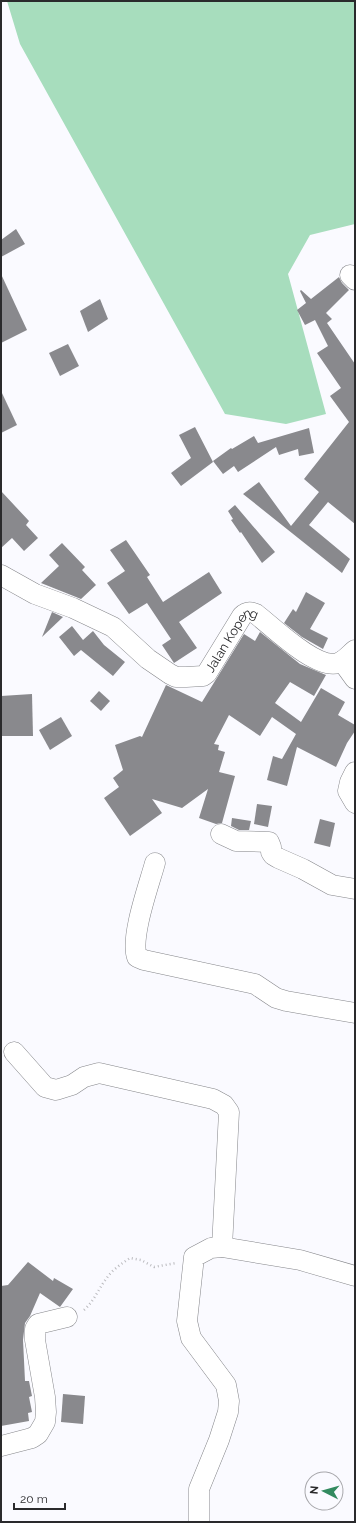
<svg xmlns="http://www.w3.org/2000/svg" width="356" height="1523" viewBox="0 0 356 1523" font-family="Raleway,sans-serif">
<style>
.green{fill:#a7ddbd}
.building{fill:#89898d}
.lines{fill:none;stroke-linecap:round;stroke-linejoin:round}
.minor-casing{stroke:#85868a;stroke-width:21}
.path{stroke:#bababe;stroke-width:2.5;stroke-dasharray:1 3;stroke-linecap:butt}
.minor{stroke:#fff;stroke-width:20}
.labels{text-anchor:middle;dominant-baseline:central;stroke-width:3;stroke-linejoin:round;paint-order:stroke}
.street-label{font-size:13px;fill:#2a2a2c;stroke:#fafaff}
</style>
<rect width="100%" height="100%" fill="#fafaff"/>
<polygon class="green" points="7,1 355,1 355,224 310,235 288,274 326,414 286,424 225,414 20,44"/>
<g class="building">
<polygon points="16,229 25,244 1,257 1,240"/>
<polygon points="1,274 27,330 1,343"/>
<polygon points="339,277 342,283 349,290 326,313 332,319 327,323 355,364 355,524 328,502 309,525 350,559 342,573 243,494 259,482 291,526 319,492 304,479 349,422 330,396 341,388 317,353 328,346 315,320 305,325 297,310 306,303 300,291 301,290 311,299"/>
<polygon points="100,299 108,319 88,332 80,311"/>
<polygon points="68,344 79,366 60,376 49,353"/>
<polygon points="1,391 17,425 1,433"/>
<polygon points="195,427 213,462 181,486 171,473 191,458 179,435"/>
<polygon points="309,428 314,453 299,456 298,449 279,455 276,447 238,472 234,466 223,474 213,461 231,448 232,449 254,436 258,443"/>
<polygon points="1,491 29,521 26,525 38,538 24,551 12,538 1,548"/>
<polygon points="235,505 275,552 262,563 241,532 240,533 231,520 233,519 228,511"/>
<polygon points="126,540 150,575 147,577 163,602 209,572 222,593 179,622 197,648 174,663 162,645 171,639 147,603 129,614 107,583 125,571 110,550"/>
<polygon points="62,543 85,567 82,570 96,585 81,599 41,583 59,566 49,555"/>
<polygon points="306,592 325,603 310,629 328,638 323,649 302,637 284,623 293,609 296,612"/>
<polygon points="52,612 63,617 42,637"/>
<polygon points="72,626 83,640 93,631 104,645 125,662 113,676 81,650 74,656 59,637"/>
<polygon points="260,632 300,664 326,675 314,696 290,682 275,703 301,722 321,688 345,702 338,715 355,725 355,731 347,743 336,767 297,747 287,786 267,780 273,756 282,759 296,734 272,717 260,736 229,715 214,744 219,745 218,750 225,752 219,772 235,776 222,823 216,824 199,818 208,789 182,808 152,799 162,813 130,836 104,798 119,787 113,778 123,770 115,745 140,736 142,737 166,685 202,702 244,634 255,641"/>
<polygon points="99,691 110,701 101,711 90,701"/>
<polygon points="32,694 33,736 1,736 1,696"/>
<polygon points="61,717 72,736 50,750 39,730"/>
<polygon points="257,804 272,806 268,827 254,824"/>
<polygon points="232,818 251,821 249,830 239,830 231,826"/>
<polygon points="320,819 335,823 330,847 314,843"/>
<polygon points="28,1262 53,1281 54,1278 73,1289 60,1307 40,1293 30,1316 25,1323 23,1340 25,1381 29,1381 32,1396 29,1397 32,1412 28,1413 29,1421 1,1426 1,1286 8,1285"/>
<polygon points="63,1394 85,1396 83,1424 61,1422"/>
</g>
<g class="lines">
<g class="minor-casing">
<g id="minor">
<polyline points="350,275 355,280"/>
<path id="s1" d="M 1,575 L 35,594 L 73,608 L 113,627 L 148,659 L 170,674 L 176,677 L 186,677 L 203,676 L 207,673 L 242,616 C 246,612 250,611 256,614 C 273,627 316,670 338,663 C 344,661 350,654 355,650"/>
<polyline points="342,661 355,679"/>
<polyline points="355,772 350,782 348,791 355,803"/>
<polyline points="221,834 236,841 269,842 271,847 271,852 273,855 278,858 303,869 332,885 355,889"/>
<path d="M 155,863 C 149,885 130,937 137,957 L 144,960 L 255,984 L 276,998 L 286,1001 L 355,1013"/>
<polyline points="14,1052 45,1087 56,1090 72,1085 84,1077 99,1073 213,1099 224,1105 229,1112 222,1247"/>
<polyline points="1,1446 32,1438 38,1434 45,1422 46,1412 45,1397 35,1340 35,1329 38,1324 67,1317"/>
<polyline points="199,1522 199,1489 219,1440 228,1412 229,1401 226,1385 191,1338 187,1321 194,1257 211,1248 222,1247 300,1260 355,1276"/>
</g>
</g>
<path class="path" d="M 84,1310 C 94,1301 98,1290 106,1279 C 112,1270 121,1264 130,1258 L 141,1260 L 154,1267 L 176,1263"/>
<use href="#minor" class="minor"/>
</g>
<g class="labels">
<g class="street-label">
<text stroke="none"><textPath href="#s1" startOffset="280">Jalan Kopeng</textPath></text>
</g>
</g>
<rect width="356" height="1523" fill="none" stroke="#2a2a2c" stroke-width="4"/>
<g transform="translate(324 1491) rotate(276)"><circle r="19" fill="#fafaff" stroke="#a7a7ab"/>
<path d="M0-3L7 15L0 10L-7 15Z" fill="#328a5f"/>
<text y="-6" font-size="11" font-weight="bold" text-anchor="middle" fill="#2a2a2c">N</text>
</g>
<path d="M14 1503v6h51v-6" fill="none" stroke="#2a2a2c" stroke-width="2"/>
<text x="20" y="1503" font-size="12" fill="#2a2a2c" stroke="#fafaff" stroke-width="3" paint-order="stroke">20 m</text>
</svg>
